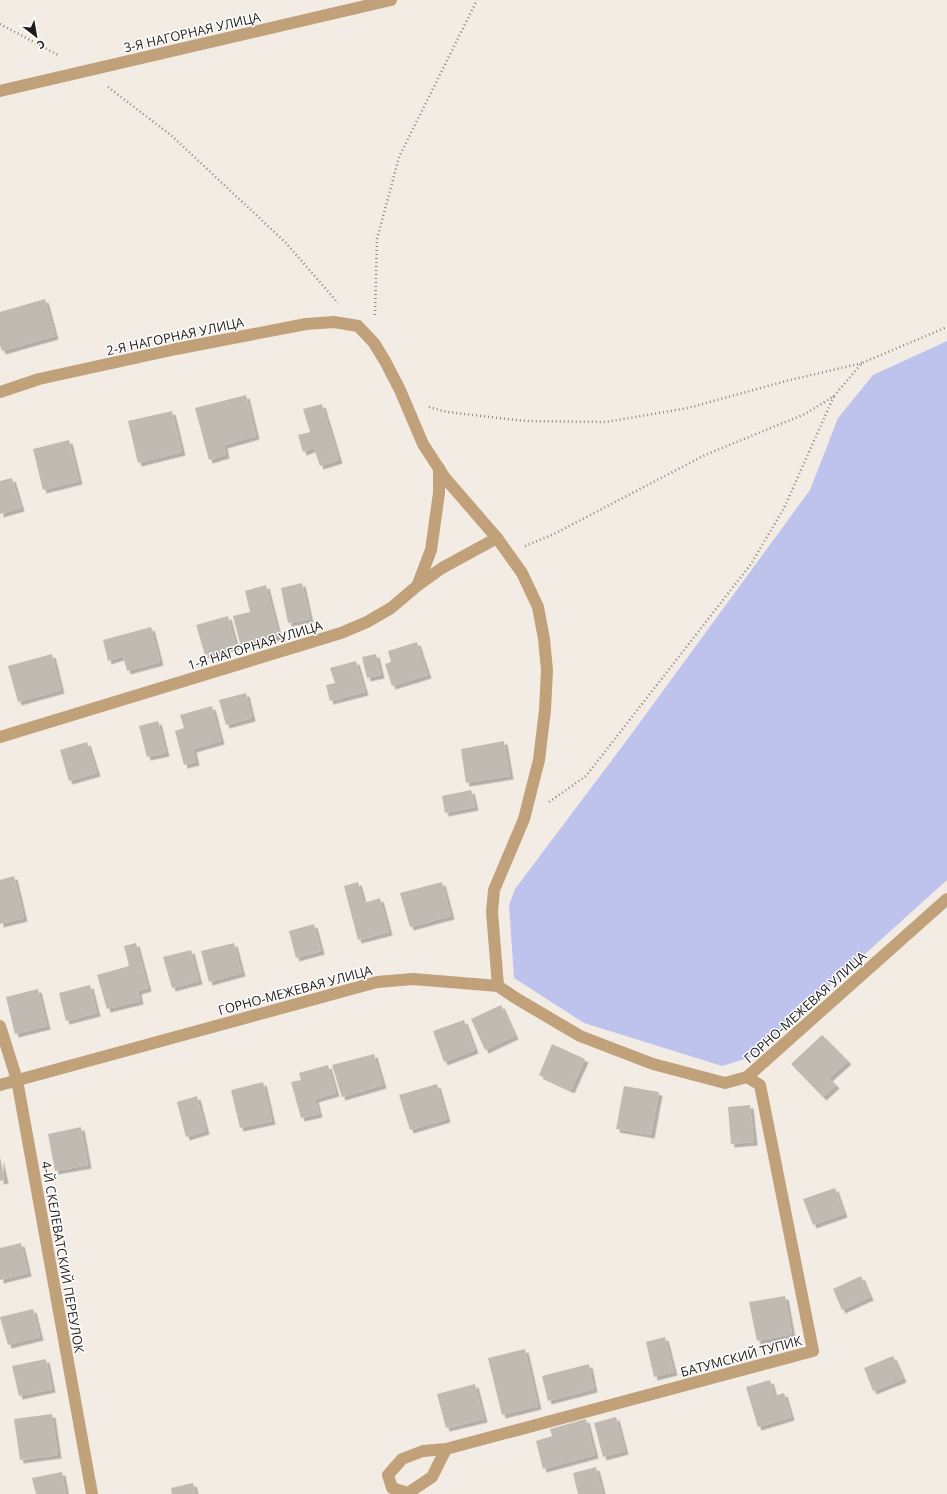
<svg xmlns="http://www.w3.org/2000/svg" width="947" height="1494" viewBox="0 0 947 1494" font-family="'Open Sans',sans-serif">
<style>
.green{fill:#bec3ed}
.building{fill:#c1bab3;filter:url(#shadow)}
.lines{fill:none;stroke-linecap:round;stroke-linejoin:round}
.path{stroke:#8a8680;stroke-width:2.5;stroke-dasharray:1 3;stroke-linecap:butt}
.minor{stroke:#c0a17a;stroke-width:12}
.labels{text-anchor:middle;dominant-baseline:central;stroke-width:3;stroke-linejoin:round;paint-order:stroke}
.street-label{font-size:13px;fill:#1f1d1a;stroke:#fff}
</style>
<defs>
<filter id="shadow"><feDropShadow dx="3.5" dy="3.5" stdDeviation="0" flood-color="#0004"/></filter>
</defs>
<rect width="100%" height="100%" fill="#f3ece4"/>
<polygon class="green" points="947,341 947,880 751,1057 722,1066 584,1023 514,978 509,905 515,889 627,740 810,490 838,418 873,375"/>
<g class="building">
<polygon points="45,299 55,336 2,351 0,345 0,312"/>
<polygon points="246,395 256,436 224,445 226,455 209,460 195,408"/>
<polygon points="322,404 339,460 320,466 314,448 303,452 298,435 310,432 303,409"/>
<polygon points="172,411 182,452 138,463 128,421"/>
<polygon points="69,440 79,481 43,490 33,449"/>
<polygon points="12,478 21,508 0,514 0,481"/>
<polygon points="302,583 310,619 288,623 281,588"/>
<polygon points="266,585 279,636 241,647 233,616 250,612 245,591"/>
<polygon points="228,616 236,646 205,655 196,625"/>
<polygon points="151,627 160,662 127,671 123,656 108,661 103,640"/>
<polygon points="417,642 428,675 392,686 385,664 391,662 388,651"/>
<polygon points="52,654 61,690 18,702 8,666"/>
<polygon points="376,654 381,675 367,678 362,657"/>
<polygon points="356,661 365,692 330,701 326,685 335,683 330,668"/>
<polygon points="246,693 252,718 226,725 219,700"/>
<polygon points="212,706 221,741 193,749 196,762 184,765 175,731 184,728 180,715"/>
<polygon points="158,721 166,753 147,757 139,726"/>
<polygon points="504,741 510,776 466,783 461,749"/>
<polygon points="87,742 97,773 69,781 60,750"/>
<polygon points="471,790 475,807 445,813 442,796"/>
<polygon points="14,876 24,918 0,924 0,880"/>
<polygon points="358,882 364,903 380,898 389,932 358,940 344,886"/>
<polygon points="442,882 451,916 410,927 400,893"/>
<polygon points="314,924 321,951 296,958 289,931"/>
<polygon points="136,943 148,988 138,991 140,1001 107,1009 97,975 129,966 124,946"/>
<polygon points="234,943 242,973 209,982 201,951"/>
<polygon points="191,950 199,981 172,988 163,957"/>
<polygon points="90,985 97,1013 66,1021 59,993"/>
<polygon points="38,989 47,1026 15,1034 6,997"/>
<polygon points="501,1005 515,1036 485,1050 471,1019"/>
<polygon points="464,1020 475,1050 444,1062 433,1031"/>
<polygon points="822,1035 848,1061 829,1078 836,1085 823,1097 791,1064"/>
<polygon points="552,1044 585,1059 571,1090 539,1075"/>
<polygon points="374,1054 383,1085 342,1097 332,1065"/>
<polygon points="328,1065 336,1093 315,1099 319,1114 301,1118 291,1082 301,1080 299,1073"/>
<polygon points="263,1082 272,1121 240,1128 231,1090"/>
<polygon points="437,1084 447,1119 410,1130 399,1095"/>
<polygon points="624,1086 659,1092 651,1135 616,1129"/>
<polygon points="197,1096 206,1131 186,1137 177,1102"/>
<polygon points="750,1105 754,1142 731,1144 728,1107"/>
<polygon points="81,1127 88,1165 55,1171 48,1134"/>
<polygon points="0,1157 5,1180 0,1181"/>
<polygon points="835,1188 844,1214 813,1225 803,1199"/>
<polygon points="21,1243 28,1273 0,1280 0,1248"/>
<polygon points="861,1276 870,1297 842,1310 833,1289"/>
<polygon points="785,1296 792,1334 757,1341 749,1302"/>
<polygon points="33,1309 40,1337 8,1345 0,1317"/>
<polygon points="665,1337 674,1372 654,1377 646,1342"/>
<polygon points="525,1349 538,1406 502,1415 488,1358"/>
<polygon points="893,1356 903,1379 873,1391 864,1368"/>
<polygon points="46,1359 52,1389 19,1396 12,1366"/>
<polygon points="589,1364 594,1389 548,1401 542,1376"/>
<polygon points="770,1380 775,1396 784,1393 791,1417 758,1427 746,1387"/>
<polygon points="475,1384 484,1419 446,1428 437,1394"/>
<polygon points="52,1414 58,1455 20,1460 14,1419"/>
<polygon points="616,1417 625,1451 603,1457 594,1423"/>
<polygon points="586,1419 595,1455 543,1469 536,1441 552,1436 550,1429"/>
<polygon points="596,1467 603,1494 578,1494 573,1473"/>
<polygon points="62,1472 66,1494 36,1494 32,1478"/>
<polygon points="193,1483 196,1494 172,1494 171,1488"/>
</g>
<g class="lines">
<g class="path">
<polyline points="0,24 60,56"/>
<polyline points="108,87 172,136 286,243 338,303"/>
<polyline points="375,315 377,239 399,157 477,0"/>
<polyline points="429,407 447,412 525,421 606,422 688,408 786,381 862,363"/>
<polyline points="525,546 554,534 705,455 805,414 834,396 862,363 947,327"/>
<polyline points="549,802 586,776 751,564 784,508 834,396"/>
</g>
<g class="minor">
<polyline points="0,91 391,0"/>
<polyline points="0,392 39,379 176,349 306,324 334,322 358,326 374,343 385,361 400,390 423,444 445,478 497,538 522,573 538,607 544,639 547,670 545,710 539,760 524,819 494,890 492,912 498,986"/>
<polyline points="418,584 431,550 439,493 439,468"/>
<polyline points="0,737 341,633 367,622 391,608 417,586 442,568 497,538"/>
<polyline points="0,1026 17,1080 92,1494"/>
<polyline points="0,1085 377,982 413,979 498,986 514,997 580,1036 653,1064 725,1083 747,1077 947,899"/>
<polyline points="446,1449 432,1477 408,1493 392,1488 388,1475 402,1459 423,1451 446,1449 813,1351 760,1085 747,1077"/>
</g>
</g>
<g class="labels">
<g class="street-label">
<text transform="translate(192 32) rotate(-13)">3-Я НАГОРНАЯ УЛИЦА</text>
<text transform="translate(175 336) rotate(-12)">2-Я НАГОРНАЯ УЛИЦА</text>
<text transform="translate(255 645) rotate(-17)">1-Я НАГОРНАЯ УЛИЦА</text>
<text transform="translate(295 990) rotate(-15)">ГОРНО-МЕЖЕВАЯ УЛИЦА</text>
<text transform="translate(805 1007) rotate(-42)">ГОРНО-МЕЖЕВАЯ УЛИЦА</text>
<text transform="translate(63 1257) rotate(80)">4-Й СКЕЛЕВАТСКИЙ ПЕРЕУЛОК</text>
<text transform="translate(741 1356) rotate(-15)">БАТУМСКИЙ ТУПИК</text>
</g>
</g>
<g transform="translate(36 36) rotate(149)" stroke="#ffffff" stroke-width="3" paint-order="stroke">
<path d="M0-3L7 15L0 10L-7 15Z" fill="#1f1d1a"/>
<text y="-6" font-size="11" font-weight="bold" text-anchor="middle" fill="#1f1d1a">С</text>
</g>
</svg>
